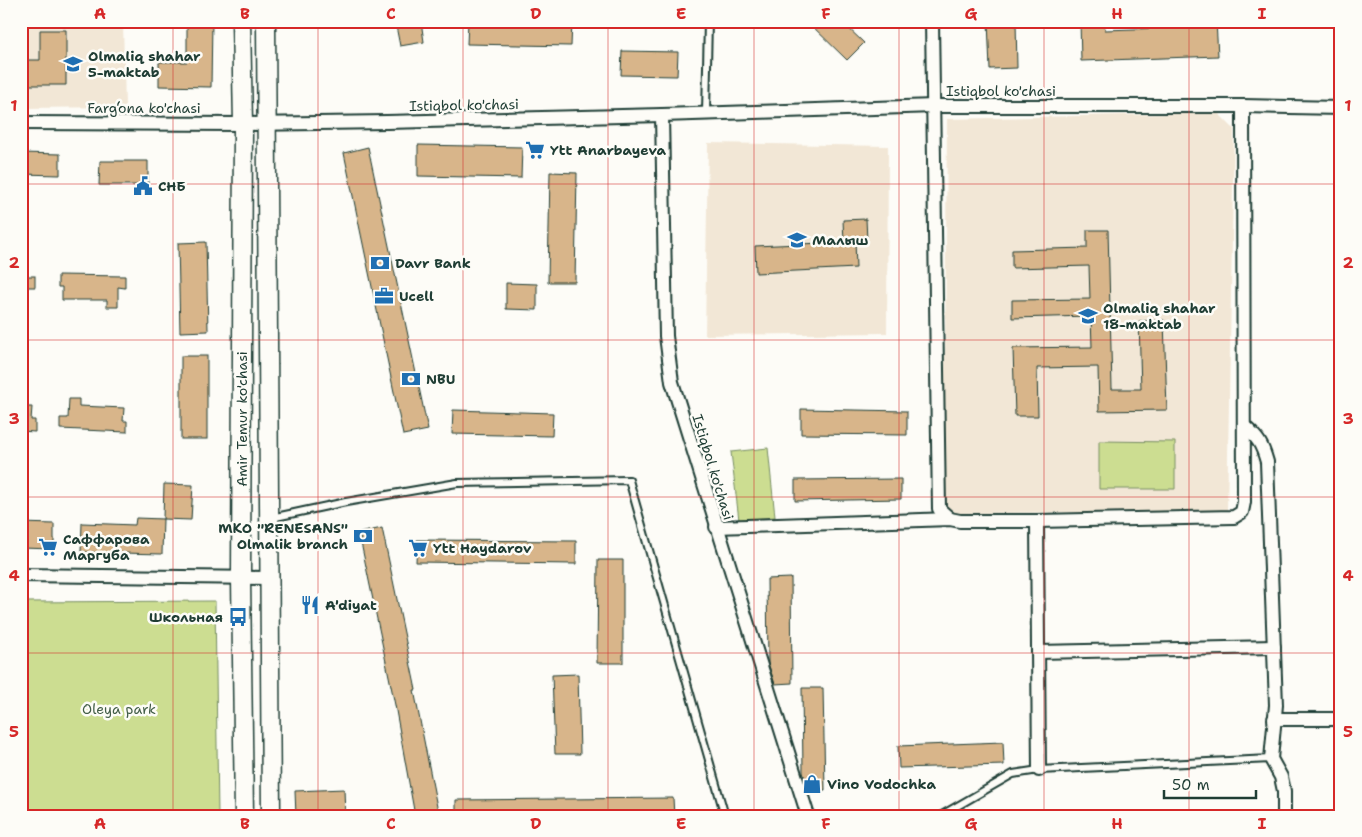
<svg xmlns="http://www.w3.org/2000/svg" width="1362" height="837" viewBox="0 0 1362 837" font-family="'Shantell Sans',sans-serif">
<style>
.built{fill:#f2e7d6}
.park{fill:#ccdd91;stroke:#768d62}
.building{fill:#d8b58a;stroke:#1f3d34}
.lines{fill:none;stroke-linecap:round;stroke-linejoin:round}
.service-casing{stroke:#1f3d34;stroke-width:10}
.minor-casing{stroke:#1f3d34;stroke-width:16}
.secondary-casing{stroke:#1f3d34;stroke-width:21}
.service{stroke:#fdfcf7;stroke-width:6}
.minor{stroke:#fdfcf7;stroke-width:12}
.secondary{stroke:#fdfcf7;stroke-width:18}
.grid{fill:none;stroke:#d62828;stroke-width:1;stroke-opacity:0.55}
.labels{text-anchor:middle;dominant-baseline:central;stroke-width:5;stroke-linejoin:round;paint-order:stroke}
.poi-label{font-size:14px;font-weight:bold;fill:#1f3d34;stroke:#fdfcf7;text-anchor:start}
.street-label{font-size:14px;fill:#1f3d34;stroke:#fdfcf7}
.park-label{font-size:14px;fill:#425d47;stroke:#fdfcf7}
.neatline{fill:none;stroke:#d62828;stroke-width:2}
.grid-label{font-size:16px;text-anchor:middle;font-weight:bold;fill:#d62828}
</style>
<rect width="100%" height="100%" fill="#fdfcf7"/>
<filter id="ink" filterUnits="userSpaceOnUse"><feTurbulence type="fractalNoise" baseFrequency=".02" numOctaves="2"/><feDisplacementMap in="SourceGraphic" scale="10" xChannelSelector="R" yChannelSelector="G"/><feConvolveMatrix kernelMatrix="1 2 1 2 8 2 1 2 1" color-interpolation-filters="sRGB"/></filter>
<g filter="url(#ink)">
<g class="built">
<polygon points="21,21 123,21 125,107 21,108"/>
<polygon points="1218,113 1234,129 1227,512 954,513 944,503 947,119"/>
<polygon points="708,143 888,146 887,333 705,335"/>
</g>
<g class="park">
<polygon points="1099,441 1175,442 1175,489 1099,489"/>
<polygon points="768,448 775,517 739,520 731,452"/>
<polygon points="215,601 218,816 21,816 21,602"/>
</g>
<g class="building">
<polygon points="187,21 212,21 211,87 159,86 159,62 187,62"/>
<polygon points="395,21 421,21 424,42 400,46"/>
<polygon points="468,21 572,21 571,46 467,44"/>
<polygon points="807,21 841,21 864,43 847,60"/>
<polygon points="988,21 1016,21 1017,68 990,69"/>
<polygon points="1080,21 1104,21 1105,30 1192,27 1192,21 1216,21 1218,56 1081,61"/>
<polygon points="40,30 66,30 66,85 21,85 21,60 40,60"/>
<polygon points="622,51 678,52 677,76 621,75"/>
<polygon points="418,145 522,147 521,178 418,176"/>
<polygon points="368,147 428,430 403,435 344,153"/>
<polygon points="21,153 60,154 60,175 21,174"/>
<polygon points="100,161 148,161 148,185 99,185"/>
<polygon points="550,172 577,173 575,282 548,282"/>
<polygon points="866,219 867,241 855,241 856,268 756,273 755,246 844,242 843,220"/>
<polygon points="1087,230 1108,230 1112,389 1141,389 1139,321 1164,320 1167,410 1099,411 1098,367 1037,368 1038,416 1015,416 1013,348 1092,347 1091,316 1012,318 1012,300 1090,299 1089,266 1012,268 1012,250 1087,248"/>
<polygon points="206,242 208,331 180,332 178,243"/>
<polygon points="58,275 125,276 125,288 118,287 118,307 107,307 107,300 62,300 62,287 58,287"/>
<rect x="21" y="276" width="14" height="11"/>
<polygon points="506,283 537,284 537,310 506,309"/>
<rect x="181" y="356" width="26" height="83"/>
<polygon points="69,399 79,399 79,406 124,408 123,421 127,421 127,432 60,429 60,418 68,418"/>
<polygon points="21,407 32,407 31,420 35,420 35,432 21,431"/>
<polygon points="801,409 907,411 907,435 801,434"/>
<polygon points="453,410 553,413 552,436 452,434"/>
<polygon points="901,479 901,499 795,501 795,480"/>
<polygon points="164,484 193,485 191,520 163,519"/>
<polygon points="136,518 163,519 162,554 81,552 82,523 135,525"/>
<polygon points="21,523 54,524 54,549 21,548"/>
<polygon points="382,528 416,690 414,690 438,812 419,816 415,816 395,705 359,533"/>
<polygon points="417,540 576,541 576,564 416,562"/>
<polygon points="598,560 623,560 623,663 597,663"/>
<polygon points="791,578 792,683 775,684 768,663 767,579"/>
<polygon points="578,674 580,754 555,754 552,675"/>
<polygon points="802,688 823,688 825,790 808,790 803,772"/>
<polygon points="1003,742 1004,765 899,768 898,746"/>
<polygon points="344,789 345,816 296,816 295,791"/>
<polygon points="673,798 674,816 456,816 456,800"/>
</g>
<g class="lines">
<g class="service-casing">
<g id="service">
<polyline points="706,113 708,21"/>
<polyline points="271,518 346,502 457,483 629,480 725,816"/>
<polyline points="940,816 1013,774 1039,770 1271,759"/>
</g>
</g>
<g class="minor-casing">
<g id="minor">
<polyline points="932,21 939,509 950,519"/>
<polyline points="662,115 666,336 672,382 808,816"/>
<polyline points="21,123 243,124 387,122 662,115 934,106 1243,106 1341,108"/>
<path d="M 1244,426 C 1258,438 1262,444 1267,462 L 1276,705 L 1271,759 L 1281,777 L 1284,791 L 1284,816"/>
<polyline points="1037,521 1039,770"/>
<polyline points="716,527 950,519 960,521 1037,521 1234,517 1242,512 1244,502 1243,106"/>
<polyline points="21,575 270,578"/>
<polyline points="1038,652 1274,647"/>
<polyline points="1274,719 1341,719"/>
</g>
</g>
<g class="secondary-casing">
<g id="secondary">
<polyline points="241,21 243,124 241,578 244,816"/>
<polyline points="266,21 271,816"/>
</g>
</g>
<use href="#service" class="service"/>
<use href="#minor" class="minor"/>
<use href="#secondary" class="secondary"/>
</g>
</g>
<path class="grid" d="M 173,21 L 173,816M 318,21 L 318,816M 463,21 L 463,816M 608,21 L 608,816M 754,21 L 754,816M 899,21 L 899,816M 1044,21 L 1044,816M 1189,21 L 1189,816M 21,184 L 1341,184M 21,340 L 1341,340M 21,497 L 1341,497M 21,653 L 1341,653"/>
<defs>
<g id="school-bare" transform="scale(1.5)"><path d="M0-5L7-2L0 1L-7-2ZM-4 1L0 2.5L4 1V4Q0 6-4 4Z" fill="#1f6fb2" stroke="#fdfcf7" stroke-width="2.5" paint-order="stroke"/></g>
<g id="supermarket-bare" transform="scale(1.5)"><path d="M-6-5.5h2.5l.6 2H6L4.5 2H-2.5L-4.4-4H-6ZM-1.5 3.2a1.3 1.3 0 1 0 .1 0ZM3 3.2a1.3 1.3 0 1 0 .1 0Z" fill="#1f6fb2" stroke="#fdfcf7" stroke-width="2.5" paint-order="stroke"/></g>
<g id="civic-bare" transform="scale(1.5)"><path d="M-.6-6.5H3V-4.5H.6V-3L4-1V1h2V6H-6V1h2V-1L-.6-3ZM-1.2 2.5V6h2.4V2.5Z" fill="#1f6fb2" stroke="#fdfcf7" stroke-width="2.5" paint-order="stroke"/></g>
<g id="bank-bare" transform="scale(1.5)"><path d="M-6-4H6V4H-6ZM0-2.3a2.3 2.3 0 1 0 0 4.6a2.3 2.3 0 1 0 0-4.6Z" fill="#1f6fb2" stroke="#fdfcf7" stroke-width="2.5" paint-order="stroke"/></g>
<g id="office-bare" transform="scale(1.5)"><path d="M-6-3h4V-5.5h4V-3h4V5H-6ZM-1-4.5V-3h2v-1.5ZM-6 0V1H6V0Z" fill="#1f6fb2" stroke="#fdfcf7" stroke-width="2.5" paint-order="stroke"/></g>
<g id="restaurant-bare" transform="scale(1.5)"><path d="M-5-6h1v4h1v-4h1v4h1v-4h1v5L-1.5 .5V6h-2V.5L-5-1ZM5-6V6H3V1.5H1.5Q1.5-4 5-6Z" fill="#1f6fb2" stroke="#fdfcf7" stroke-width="2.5" paint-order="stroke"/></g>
<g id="bus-bare" transform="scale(1.5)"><path d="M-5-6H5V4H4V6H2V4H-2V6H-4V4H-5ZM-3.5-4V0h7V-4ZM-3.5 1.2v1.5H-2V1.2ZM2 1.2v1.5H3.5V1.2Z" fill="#1f6fb2" stroke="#fdfcf7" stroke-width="2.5" paint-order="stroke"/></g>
<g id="shop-bare" transform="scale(1.5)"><path d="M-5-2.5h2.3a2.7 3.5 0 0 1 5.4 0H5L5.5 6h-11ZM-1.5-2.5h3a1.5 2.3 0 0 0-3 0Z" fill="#1f6fb2" stroke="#fdfcf7" stroke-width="2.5" paint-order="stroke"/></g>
</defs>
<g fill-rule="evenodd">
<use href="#school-bare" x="73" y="64"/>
<use href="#supermarket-bare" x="535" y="150"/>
<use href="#civic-bare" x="143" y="186"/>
<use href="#school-bare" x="797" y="240"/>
<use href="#bank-bare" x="380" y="263"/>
<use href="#office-bare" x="384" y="296"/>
<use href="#school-bare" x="1088" y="316"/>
<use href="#bank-bare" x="411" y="379"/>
<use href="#bank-bare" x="363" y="536"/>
<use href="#supermarket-bare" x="48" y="547"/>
<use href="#supermarket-bare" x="418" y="548"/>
<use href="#restaurant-bare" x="310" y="605"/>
<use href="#bus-bare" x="238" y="617"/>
<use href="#shop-bare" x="812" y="784"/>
</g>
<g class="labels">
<g class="poi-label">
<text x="88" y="56">Olmaliq shahar<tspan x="88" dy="16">5-maktab</tspan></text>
<text x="550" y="150">Ytt Anarbayeva</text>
<text x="158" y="186">СНБ</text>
<text x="812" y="240">Малыш</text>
<text x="395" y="263">Davr Bank</text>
<text x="399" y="296">Ucell</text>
<text x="1103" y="308">Olmaliq shahar<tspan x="1103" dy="16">18-maktab</tspan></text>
<text x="426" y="379">NBU</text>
<text x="348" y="528" text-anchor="end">MKO "RENESANS"<tspan x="348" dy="16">Olmalik branch</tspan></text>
<text x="63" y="539">Саффарова<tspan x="63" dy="16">Маргуба</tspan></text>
<text x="433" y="548">Ytt Haydarov</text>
<text x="325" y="605">A'diyat</text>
<text x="223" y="617" text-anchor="end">Школьная</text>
<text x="827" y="784">Vino Vodochka</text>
</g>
<g class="street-label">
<text x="1001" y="91">Istiqbol ko'chasi</text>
<text transform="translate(464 105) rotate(-1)">Istiqbol ko'chasi</text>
<text x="144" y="108">Farg‘ona ko'chasi</text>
<text transform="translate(242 419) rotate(-90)">Amir Temur ko'chasi</text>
<text transform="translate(713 467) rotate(73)">Istiqbol ko'chasi</text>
</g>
<g class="park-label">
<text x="119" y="709">Oleya park</text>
</g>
</g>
<rect width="1362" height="837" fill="none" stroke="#fdfcf7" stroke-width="55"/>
<path d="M1164 790v8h92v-8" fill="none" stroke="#1f3d34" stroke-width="2.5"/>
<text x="1172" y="790" font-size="15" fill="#1f3d34" stroke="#fdfcf7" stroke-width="4" paint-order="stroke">50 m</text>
<rect x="28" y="28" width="1306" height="782" class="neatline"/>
<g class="grid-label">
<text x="100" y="19">A</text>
<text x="245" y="19">B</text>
<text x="391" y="19">C</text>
<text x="536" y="19">D</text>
<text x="681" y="19">E</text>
<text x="826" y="19">F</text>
<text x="971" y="19">G</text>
<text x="1117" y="19">H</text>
<text x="1262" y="19">I</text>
<text x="14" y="111">1</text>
<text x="1348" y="111">1</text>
<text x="14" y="268">2</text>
<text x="1348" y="268">2</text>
<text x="14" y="424">3</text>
<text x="1348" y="424">3</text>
<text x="14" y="581">4</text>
<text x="1348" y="581">4</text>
<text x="14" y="737">5</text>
<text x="1348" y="737">5</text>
<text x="100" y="829">A</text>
<text x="245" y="829">B</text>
<text x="391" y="829">C</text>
<text x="536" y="829">D</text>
<text x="681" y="829">E</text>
<text x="826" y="829">F</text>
<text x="971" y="829">G</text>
<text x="1117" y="829">H</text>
<text x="1262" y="829">I</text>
</g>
</svg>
